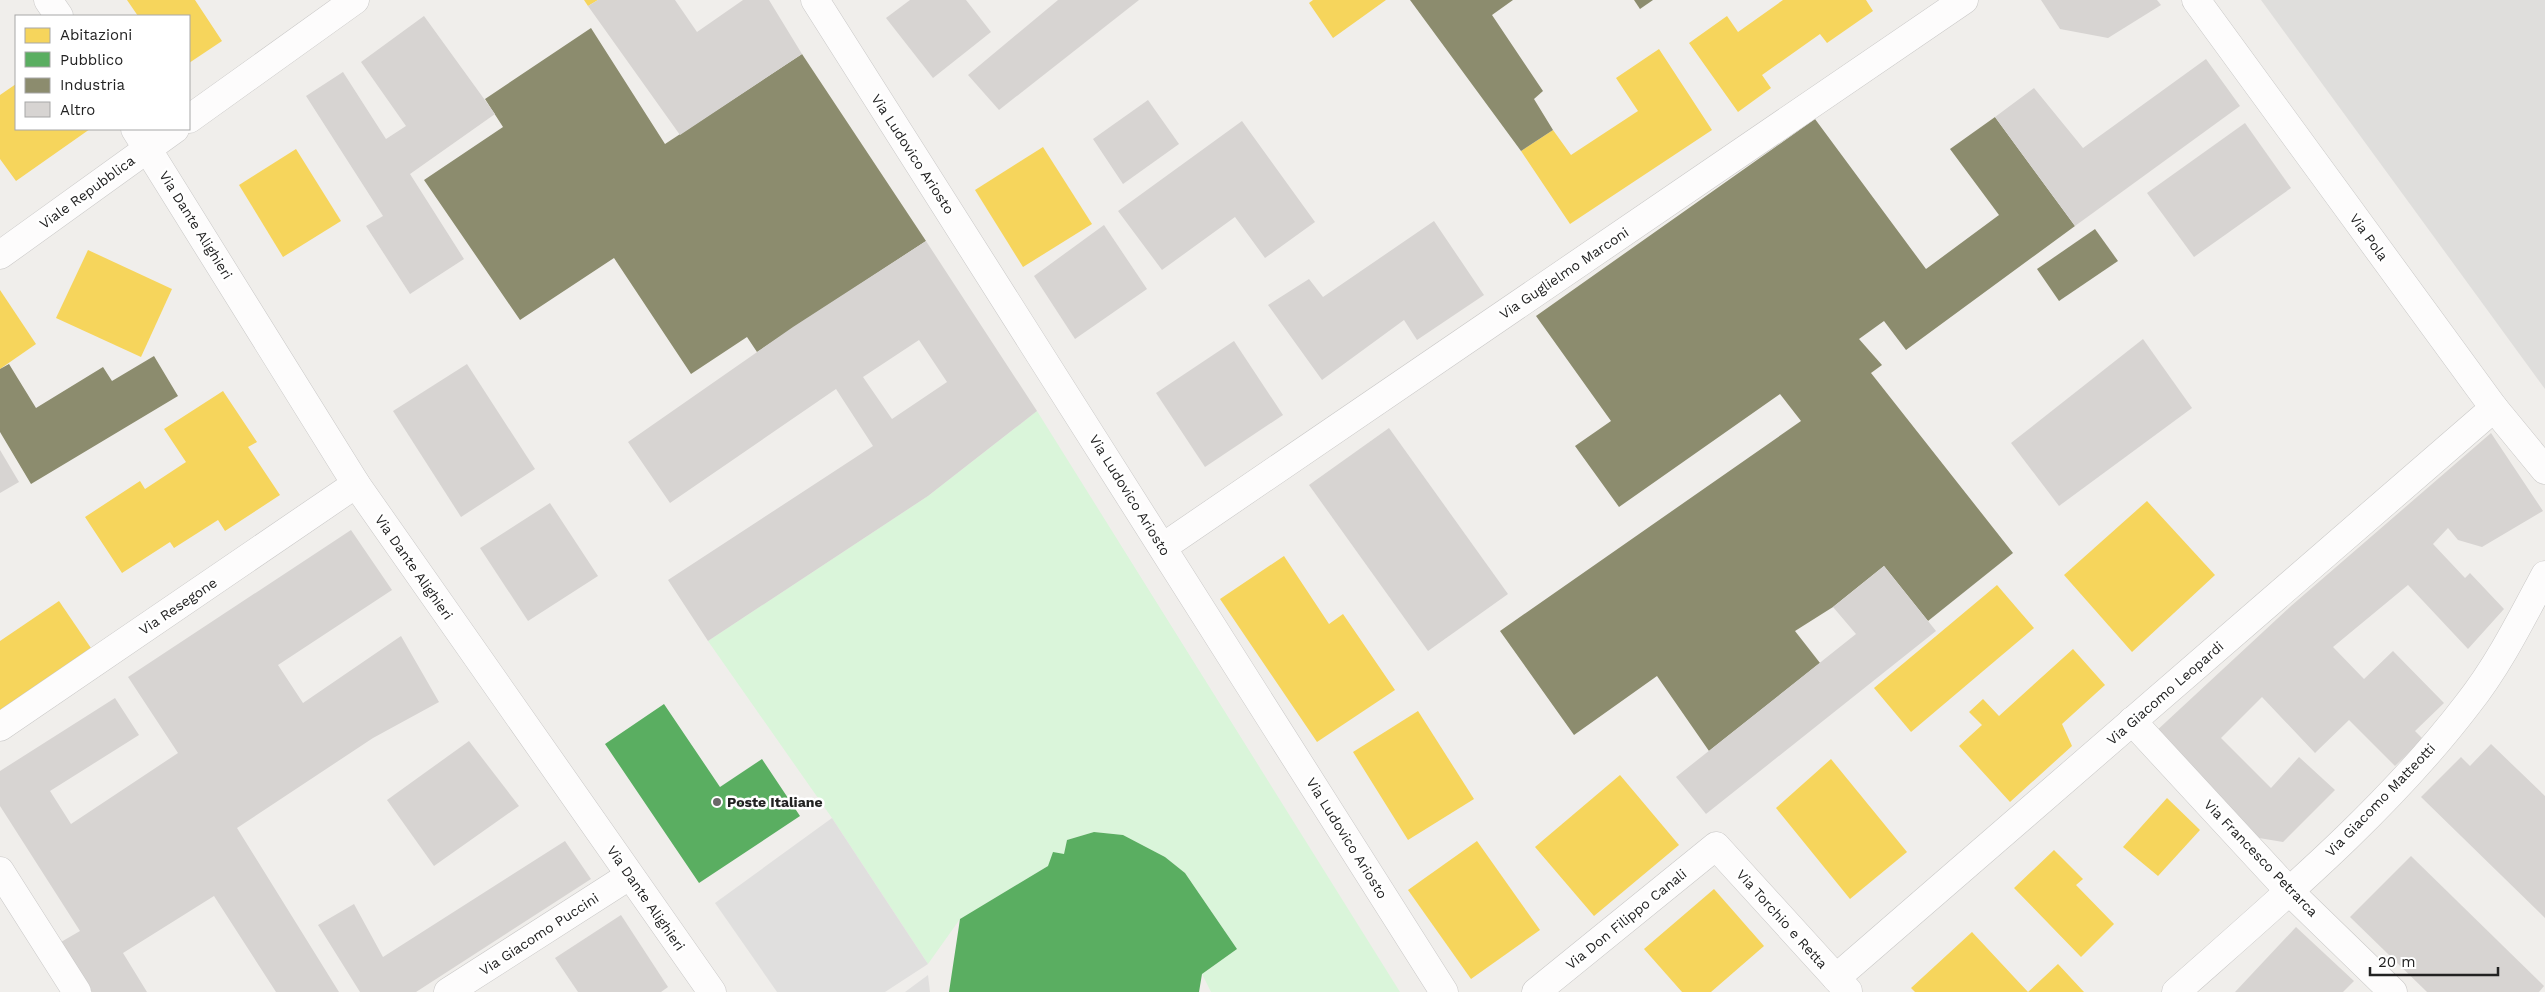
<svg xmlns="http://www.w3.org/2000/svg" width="2545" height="992" font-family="'Work Sans',sans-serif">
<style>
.residential{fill:#dfdedc}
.park{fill:#daf5da}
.parking{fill:#e0dfde}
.homes{fill:#f6d55c}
.public{fill:#5aae61}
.industry{fill:#8c8c6e}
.building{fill:#d7d4d2;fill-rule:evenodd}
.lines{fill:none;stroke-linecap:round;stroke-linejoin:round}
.minor-casing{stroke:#c9c8c7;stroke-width:29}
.tertiary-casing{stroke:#c9c8c7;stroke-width:29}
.minor{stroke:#fdfcfc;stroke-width:28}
.tertiary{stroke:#fdfcfc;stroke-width:28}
.poi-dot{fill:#6a6968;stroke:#fff;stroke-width:2}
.labels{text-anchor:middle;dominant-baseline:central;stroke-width:5;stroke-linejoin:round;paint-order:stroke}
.street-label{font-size:14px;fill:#222;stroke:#fff}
.poi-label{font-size:14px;font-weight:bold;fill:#222;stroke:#fff;text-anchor:start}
</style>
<rect width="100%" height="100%" fill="#f0eeeb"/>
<path class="residential" d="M2261,0h284v389z"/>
<path class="park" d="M1037,411l363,581h-189l-9,-18 35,-25 -52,-76 -20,-16 -42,-22 -29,-3 -27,8 -3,14 -16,12 -88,53 -32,45 -96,-146 -124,-177 220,-145z"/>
<g class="parking">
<path d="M832,818l96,146 -43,28h-108l-62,-89z"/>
<path d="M928,975l2,17h-25z"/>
</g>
<g class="homes">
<path d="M127,0h68l27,41 -33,22v-47h-51z"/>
<path d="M584,0h14l-10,6z"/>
<path d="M1313,0h73l-53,38 -24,-35z"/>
<path d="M1783,0h83l7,11 -46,32 -7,-9 -58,41 9,13 -33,24 -49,-69 38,-27 11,16z"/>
<path d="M1659,49l53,81 -142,94 -49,-73 32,-21 18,25 67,-44 -22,-33z"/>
<path d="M16,84v45h74l-74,52 -16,-22v-64z"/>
<path d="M1043,147l49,77 -69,43 -48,-77z"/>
<path d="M296,149l45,72 -58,36 -44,-72z"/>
<path d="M88,250l84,39 -31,68 -85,-39z"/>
<path d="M0,290l36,54 -36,25z"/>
<path d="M223,391l34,51 -9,5 32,48 -55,36 -7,-11 -44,28 -4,-6 -48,31 -37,-56 55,-36 5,8 41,-27 -22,-33z"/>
<path d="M2147,501l68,74 -83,77 -68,-77z"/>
<path d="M1284,556l45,68 14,-10 52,76 -78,52 -97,-143z"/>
<path d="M1997,585l37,43 -123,104 -37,-44z"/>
<path d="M59,601l34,50 -93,63v-73z"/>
<path d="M2073,649l32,36 -43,39 10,22 -62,56 -51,-56 23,-21 -13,-13 14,-13 16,17z"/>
<path d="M1418,711l56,88 -66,41 -55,-88z"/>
<path d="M1831,759l76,93 -57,47 -74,-91z"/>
<path d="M1620,775l59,70 -85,71 -59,-69z"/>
<path d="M2167,798l33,32 -42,46 -35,-29z"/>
<path d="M1477,841l63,89 -69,49 -63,-89z"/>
<path d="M2054,850l29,29 -7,6 38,39 -33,33 -67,-69z"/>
<path d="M1714,889l50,57 -53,46h-29l-38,-43z"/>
<path d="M1972,932l56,60 30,-28 26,28h-169l-4,-4z"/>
</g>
<g class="public">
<path d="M664,704l56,83 42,-28 38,57 -101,67 -94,-139z"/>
<path d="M1094,832l29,3 42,22 20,16 52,76 -35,25 -3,18h-250l11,-73 88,-53 5,-14 11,2 3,-14z"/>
</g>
<g class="industry">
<path d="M1410,0h103l-21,15 51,76 -9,8 19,31 -32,21z"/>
<path d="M1634,0h19l-13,9z"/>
<path d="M591,28l74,116 137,-90 124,187 -169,111 -10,-15 -56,37 -77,-116 -94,62 -96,-140 79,-53 -18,-28z"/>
<path d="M1995,117l80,109 -169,124 -22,-29 -25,18 23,26 -11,8 142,180 -85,68 -44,-55 -51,41 -38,24 25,32 -111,88 -52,-75 -83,59 -74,-104 301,-210 -21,-27 -161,113 -44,-61 36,-25 -75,-105 279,-197 111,150 73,-54 -49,-66z"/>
<path d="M2095,229l23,32 -59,40 -22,-32z"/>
<path d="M154,356l24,40 -147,88 -31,-52v-63l9,-5 27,44 67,-41 9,14z"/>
</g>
<g class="building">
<path d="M598,0h77l22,32 46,-32h26l33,54 -122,81 -92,-129z"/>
<path d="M910,0h56l25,32 -58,46 -47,-60z"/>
<path d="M1058,0h81l-140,110 -31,-35z"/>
<path d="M2041,0h116l4,5 -53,33 -48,-9z"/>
<path d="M424,16l71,98 -85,60 54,85 -54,35 -44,-68 17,-10 -77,-120 37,-24 43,67 20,-13 -45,-64z"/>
<path d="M2206,59l34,47 -165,120 -80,-109 39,-29 49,60z"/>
<path d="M1148,100l31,44 -56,40 -30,-45z"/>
<path d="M1242,121l73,101 -50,36 -30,-41 -73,53 -44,-59z"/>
<path d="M2245,123l46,65 -97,69 -47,-64z"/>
<path d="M1434,221l50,74 -67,45 -13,-20 -82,60 -54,-75 41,-26 14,18z"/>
<path d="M1104,225l43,64 -72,50 -41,-63z"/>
<path d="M926,241l111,170 -109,85 -220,145 -40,-61 205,-134 -37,-57 -166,114 -42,-61 165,-115zM919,340l28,42 -55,37 -29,-42z"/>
<path d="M2143,339l49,69 -133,98 -48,-63z"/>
<path d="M1234,341l49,74 -78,52 -49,-74z"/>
<path d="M467,364l68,105 -74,48 -68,-106z"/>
<path d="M1389,428l119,166 -80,57 -119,-166z"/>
<path d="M2491,433l52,78 -61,36 -24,-7 -10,-12 -15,16 32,34 5,-5 34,36 -36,40 -60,-64 -75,62 31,32 29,-28 51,52 -29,28 8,8 -28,27 -46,-46 -34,33 -53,-56 -41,41 50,50 28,-31 36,33 -52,52 -24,-4 -106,-104 138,-128z"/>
<path d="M0,450l19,32 -19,11z"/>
<path d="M550,503l48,73 -70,45 -48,-73z"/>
<path d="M351,530l41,60 -114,75 25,38 98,-67 38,66 -66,36 -136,90 102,164h-63l-62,-96 -91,57 24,39h-55l-31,-50 19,-11 -80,-125v-35l115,-73 24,37 -89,56 21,33 107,-71 -50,-76z"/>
<path d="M1884,566l52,65 -230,183 -30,-37 180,-143 -23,-27z"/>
<path d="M469,741l50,65 -85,60 -47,-66z"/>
<path d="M2491,744l54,52v122l-124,-121 40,-40 9,9z"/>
<path d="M565,841l26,38 -175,113h-56l-42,-67 36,-21 29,53z"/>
<path d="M2411,856l133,130 -5,6h-112l-77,-75z"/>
<path d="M621,915l47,72 -7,5h-83l-23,-34z"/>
<path d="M2296,927l58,54 -11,11h-108z"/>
</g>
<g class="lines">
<g class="minor-casing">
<g id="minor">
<path d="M48,0l11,16"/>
<path d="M815,0l629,992"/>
<path d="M2196,0l298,408 51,62"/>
<path d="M135,129l221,355 356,508"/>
<path d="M1163,547l801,-547"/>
<path d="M2132,721l157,170 104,101"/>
<path d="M0,727l356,-243"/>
<path d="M0,871l77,121"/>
<path d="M1836,978l658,-570"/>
<path d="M448,992l181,-116"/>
<path d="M1536,992l180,-146 132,145"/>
<path d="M2176,992c99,-88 210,-181 291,-287 31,-39 54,-85 78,-130"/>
</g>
</g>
<g class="tertiary-casing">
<g id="tertiary">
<path d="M189,119l166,-119"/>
<path d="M0,255l175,-126"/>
</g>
</g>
<use href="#minor" class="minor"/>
<use href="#tertiary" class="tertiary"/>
</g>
<circle class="poi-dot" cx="717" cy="802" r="5"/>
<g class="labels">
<g class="street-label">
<text transform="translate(913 154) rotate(57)">Via Ludovico Ariosto</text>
<text transform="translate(87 192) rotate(-36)">Viale Repubblica</text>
<text transform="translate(196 225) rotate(58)">Via Dante Alighieri</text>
<text transform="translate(2369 237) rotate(54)">Via Pola</text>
<text transform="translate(1564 273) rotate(-34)">Via Guglielmo Marconi</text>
<text transform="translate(1130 495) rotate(58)">Via Ludovico Ariosto</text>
<text transform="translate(414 567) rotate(55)">Via Dante Alighieri</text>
<text transform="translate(178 606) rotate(-34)">Via Resegone</text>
<text transform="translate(2165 693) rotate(-41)">Via Giacomo Leopardi</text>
<text transform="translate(2380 800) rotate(-46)">Via Giacomo Matteotti</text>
<text transform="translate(1347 838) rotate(58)">Via Ludovico Ariosto</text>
<text transform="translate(2261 858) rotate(46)">Via Francesco Petrarca</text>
<text transform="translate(646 898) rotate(55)">Via Dante Alighieri</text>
<text transform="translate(1626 919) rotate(-39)">Via Don Filippo Canali</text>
<text transform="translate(1782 919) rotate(48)">Via Torchio e Retta</text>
<text transform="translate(539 934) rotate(-33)">Via Giacomo Puccini</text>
</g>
<g class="poi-label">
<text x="727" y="802">Poste Italiane</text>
</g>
</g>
<rect x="15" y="15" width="175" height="115" fill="#ffffff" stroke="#a7a7a7"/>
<rect x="25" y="28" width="25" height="15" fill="#f6d55c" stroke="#a7a7a7"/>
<text x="60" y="40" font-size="15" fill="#222222">Abitazioni</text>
<rect x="25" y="52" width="25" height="15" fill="#5aae61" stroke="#a7a7a7"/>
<text x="60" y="65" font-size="15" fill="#222222">Pubblico</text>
<rect x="25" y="78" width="25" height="15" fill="#8c8c6e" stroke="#a7a7a7"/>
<text x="60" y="90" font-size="15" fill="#222222">Industria</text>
<rect x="25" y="102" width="25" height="15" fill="#d7d4d2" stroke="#a7a7a7"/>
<text x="60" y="115" font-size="15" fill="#222222">Altro</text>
<path d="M2370 967v8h128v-8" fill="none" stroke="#222222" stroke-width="2.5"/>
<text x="2378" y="967" font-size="15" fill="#222222" stroke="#ffffff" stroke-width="4" paint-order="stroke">20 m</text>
</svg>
